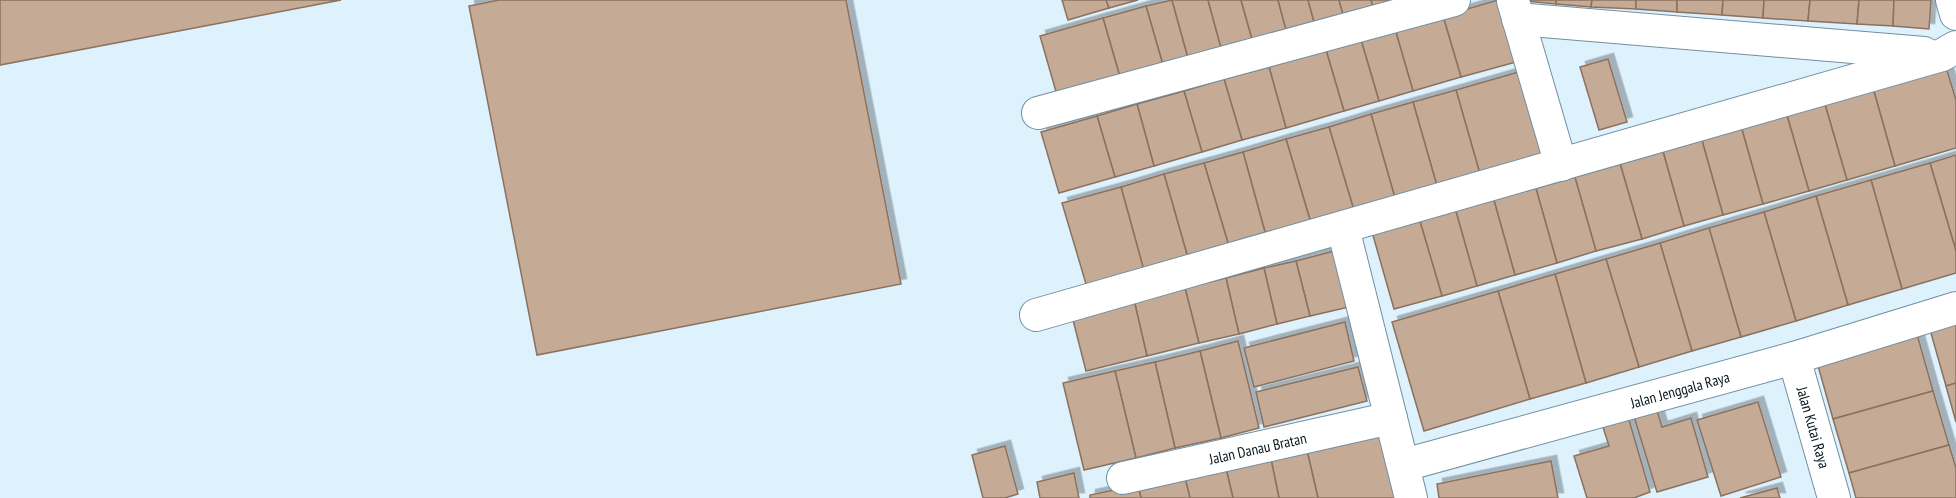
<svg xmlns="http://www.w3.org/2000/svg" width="1956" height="498" font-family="'PT Sans Narrow',sans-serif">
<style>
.building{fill:#c5aa95;stroke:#8b725f;stroke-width:1.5;filter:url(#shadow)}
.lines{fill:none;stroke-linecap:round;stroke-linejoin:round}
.minor-casing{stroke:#718fa0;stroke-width:34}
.minor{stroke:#fff;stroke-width:32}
.labels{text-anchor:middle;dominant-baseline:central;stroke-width:4.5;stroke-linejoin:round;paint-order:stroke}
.street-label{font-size:15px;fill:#09151b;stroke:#fff}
</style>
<defs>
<filter id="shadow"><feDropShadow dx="5.5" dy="-5.5" stdDeviation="0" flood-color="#0004"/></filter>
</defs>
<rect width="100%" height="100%" fill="#def2fd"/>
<g class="building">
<path d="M0,0h341l-341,65z"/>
<path d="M499,0h347l55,284 -364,71 -68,-349z"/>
<path d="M1062,0h44l3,8 -41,12z"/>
<path d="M1106,0h32l-29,8z"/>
<path d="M1172,0l18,65 -25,7 -19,-66z"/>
<path d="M1172,0h36l15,55 -33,10z"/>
<path d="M1208,0h33l13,46 -31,9z"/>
<path d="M1241,0h37l10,37 -34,9z"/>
<path d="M1278,0h30l8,29 -28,8z"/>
<path d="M1308,0h31l6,21 -29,8z"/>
<path d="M1339,0h32l4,12 -30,9z"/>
<path d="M1371,0h42l-38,12z"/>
<path d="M1498,0l18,62 -55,15 -18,-61z"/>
<path d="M1515,0h41v4z"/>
<path d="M1556,0h36l-1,7 -35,-3z"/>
<path d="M1592,0h44v9l-45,-2z"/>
<path d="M1636,0h41v12l-41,-3z"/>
<path d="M1677,0h46l-1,15 -45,-3z"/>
<path d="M1723,0h41l-1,18 -41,-3z"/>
<path d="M1764,0h46l-2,21 -45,-3z"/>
<path d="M1810,0h49l-2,24 -49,-3z"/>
<path d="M1859,0h35l-1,26 -36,-2z"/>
<path d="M1894,0h37l-2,29 -36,-3z"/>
<path d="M1146,6l19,66 -43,12 -19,-66z"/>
<path d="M1443,16l18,61 -48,14 -18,-62z"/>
<path d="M1103,18l19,66 -63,18 -19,-66z"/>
<path d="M1395,29l18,62 -34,10 -18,-61z"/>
<path d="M1361,40l18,61 -35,10 -18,-61z"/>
<path d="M1326,50l18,61 -58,17 -17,-61z"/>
<path d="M1608,59l19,63 -28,8 -19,-63z"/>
<path d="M1269,67l17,61 -44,12 -18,-61z"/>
<path d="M1946,67l10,33v48l-61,18 -22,-78z"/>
<path d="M1522,71l26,91 -66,19 -26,-91z"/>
<path d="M1224,79l18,61 -40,12 -18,-61z"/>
<path d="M1873,88l22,78 -48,14 -23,-79z"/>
<path d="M1456,90l26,91 -43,12 -26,-91z"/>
<path d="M1184,91l18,61 -48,14 -17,-62z"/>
<path d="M1824,101l23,79 -38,11 -23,-79z"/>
<path d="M1413,102l26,91 -42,12 -26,-91z"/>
<path d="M1137,104l17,62 -39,11 -18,-61z"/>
<path d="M1786,112l23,79 -46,13 -22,-78z"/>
<path d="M1371,114l26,91 -41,12 -27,-90z"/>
<path d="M1097,116l18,61 -56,16 -18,-61z"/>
<path d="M1741,126l22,78 -40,11 -22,-78z"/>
<path d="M1329,127l27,90 -43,13 -27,-91z"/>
<path d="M1701,137l22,78 -39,11 -22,-78z"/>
<path d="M1286,139l27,91 -45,13 -25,-91z"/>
<path d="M1662,148l22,78 -42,13 -23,-79z"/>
<path d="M1243,152l25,91 -37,10 -27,-90z"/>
<path d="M1956,155v96l-26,-88z"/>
<path d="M1619,160l23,79 -46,12 -22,-77z"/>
<path d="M1204,163l27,90 -41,12 -26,-91z"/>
<path d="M1930,163l26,88v22l-54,16 -31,-109z"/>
<path d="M1164,174l26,91 -44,13 -25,-91z"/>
<path d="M1574,174l22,77 -39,12 -22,-78z"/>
<path d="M1871,180l31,109 -54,16 -32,-109z"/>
<path d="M1535,185l22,78 -42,12 -22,-78z"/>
<path d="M1121,187l25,91 -57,16 -27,-91z"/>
<path d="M1816,196l32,109 -52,16 -32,-109z"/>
<path d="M1493,197l22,78 -38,11 -22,-78z"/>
<path d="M1455,208l22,78 -35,10 -23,-78z"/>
<path d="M1764,212l32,109 -55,16 -32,-109z"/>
<path d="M1419,218l23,78 -48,13 -22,-77z"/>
<path d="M1709,228l32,109 -49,14 -32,-108z"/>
<path d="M1660,243l32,108 -53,16 -33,-108z"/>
<path d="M1334,251l15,56 -39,9 -14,-55z"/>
<path d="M1606,259l33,108 -53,16 -31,-109z"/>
<path d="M1296,261l14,55 -33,8 -13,-56z"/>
<path d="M1264,268l13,56 -38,10 -13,-56z"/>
<path d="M1555,274l31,109 -56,16 -32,-108z"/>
<path d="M1226,278l13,56 -40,9 -14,-55z"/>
<path d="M1185,288l14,55 -52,13 -13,-56z"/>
<path d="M1498,291l32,108 -106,32 -32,-109z"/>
<path d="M1134,300l13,56 -61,15 -14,-55z"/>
<path d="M1956,318v65l-10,3 -17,-60z"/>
<path d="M1345,322l9,39 -100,26 -10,-39z"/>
<path d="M1915,327l18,64 -100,28 -18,-64z"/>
<path d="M1238,341l21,87 -38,10 -21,-87z"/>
<path d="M1200,351l21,87 -46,10 -20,-86z"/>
<path d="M1155,362l20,86 -39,10 -21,-87z"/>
<path d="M1358,367l9,34 -103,26 -8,-35z"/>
<path d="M1115,371l21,87 -52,12 -21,-87z"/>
<path d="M1956,383v39l-10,-36z"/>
<path d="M1933,391l16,54 -100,28 -16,-54z"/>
<path d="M1758,402l23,75 -60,19 -24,-76z"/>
<path d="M1655,404l7,23 29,-9 17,59 -51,15 -25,-82z"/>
<path d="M1627,413l23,79 -16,6h-47l-13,-42 35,-10 -8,-25z"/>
<path d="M1380,429l15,69h-77l-12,-52z"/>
<path d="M1949,445l7,23v30h-100l-7,-25z"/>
<path d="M1005,446l13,48 -13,4h-22l-11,-43z"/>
<path d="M1306,446l12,52h-39l-9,-44z"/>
<path d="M1270,454l9,44h-46l-8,-34z"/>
<path d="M1551,461l7,37h-119l-2,-14z"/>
<path d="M1225,464l8,34h-43l-6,-24z"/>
<path d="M1074,473l5,25h-39l-3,-16z"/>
<path d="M1184,474l6,24h-49l-3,-13z"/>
<path d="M1138,485l3,13h-51v-3z"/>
<path d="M1777,488l3,10h-40z"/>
</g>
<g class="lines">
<g class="minor-casing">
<g id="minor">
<path d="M1952,0l4,14"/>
<path d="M1513,1l48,164"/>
<path d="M1518,19l406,34"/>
<path d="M1038,113l416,-113"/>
<path d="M1343,228l68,270"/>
<path d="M1036,315l906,-260 14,-8"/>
<path id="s1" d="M1794,358l40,140"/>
<path id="s2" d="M1404,465l390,-107 162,-50"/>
<path id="s3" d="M1123,478l268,-60"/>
</g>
</g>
<use href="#minor" class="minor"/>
</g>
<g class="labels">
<g class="street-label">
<text stroke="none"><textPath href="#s2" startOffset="286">Jalan Jenggala Raya</textPath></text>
<text stroke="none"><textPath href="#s1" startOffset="72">Jalan Kutai Raya</textPath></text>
<text stroke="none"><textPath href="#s3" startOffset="138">Jalan Danau Bratan</textPath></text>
</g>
</g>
</svg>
